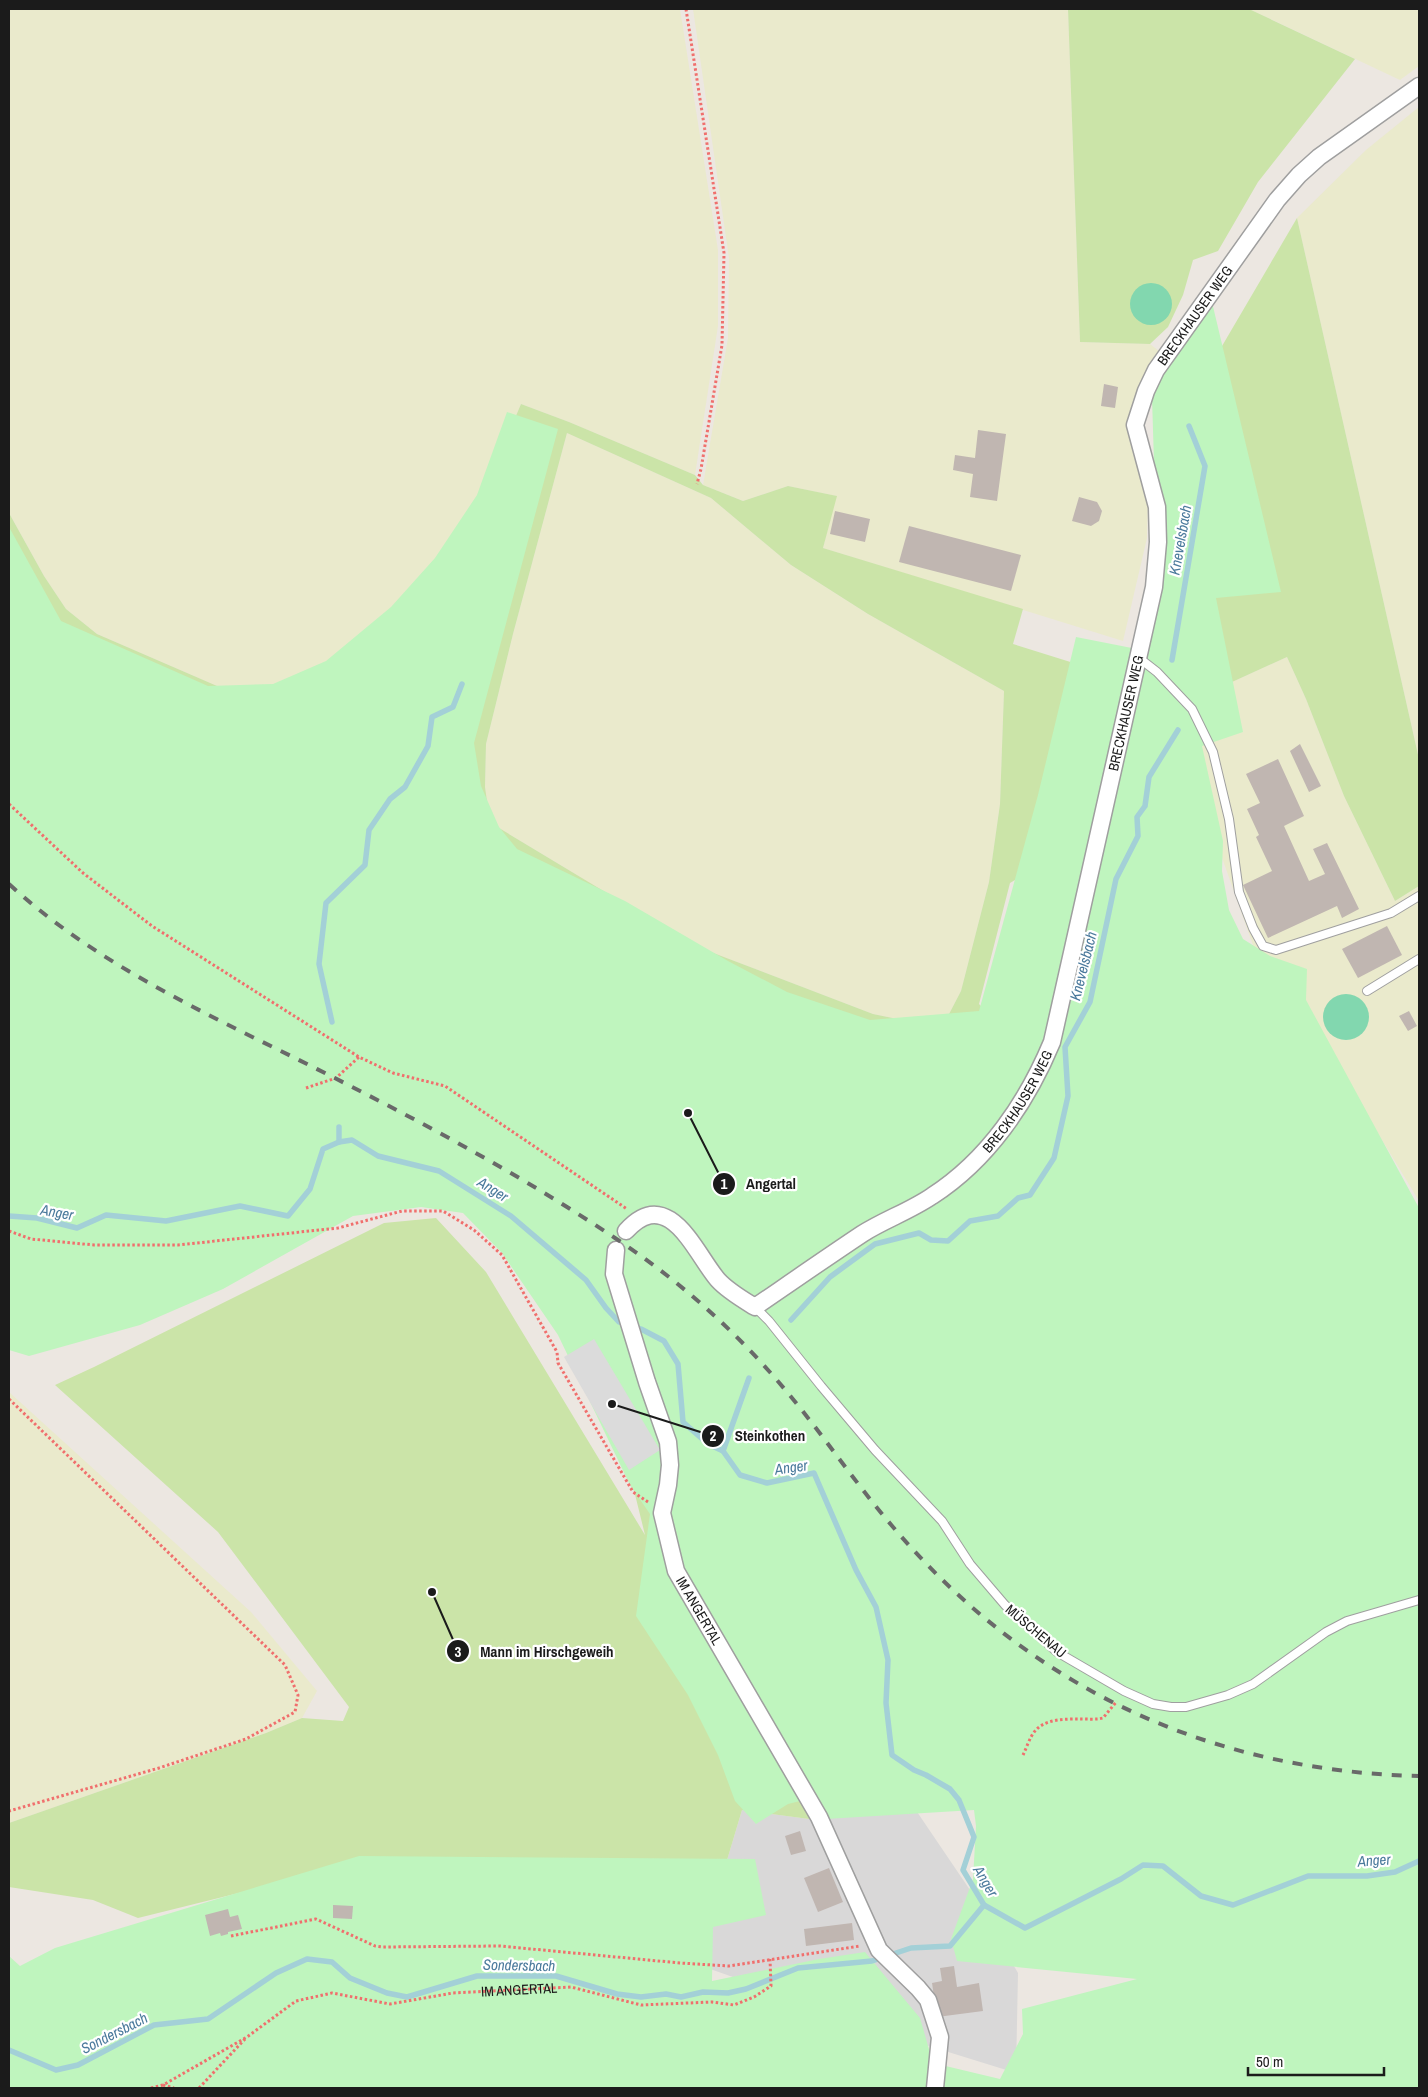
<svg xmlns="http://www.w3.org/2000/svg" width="1428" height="2097" font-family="'Archivo Narrow',sans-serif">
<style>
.residential{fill:#d9d8d8}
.farmland{fill:#eaeacc}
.grass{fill:#cbe4a8;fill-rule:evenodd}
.park{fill:#bff5be}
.pitch{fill:#82d7af}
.parking{fill:#dbdbdb}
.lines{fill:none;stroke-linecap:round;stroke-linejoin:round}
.stream{stroke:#a3d0d7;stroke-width:5.5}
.building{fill:#c0b6b1}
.service-casing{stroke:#9f9f9f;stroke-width:10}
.minor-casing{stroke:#9f9f9f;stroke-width:19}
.path{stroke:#f06f6d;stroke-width:3;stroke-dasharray:2.5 2.5;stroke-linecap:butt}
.service{stroke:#fff;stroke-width:8}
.minor{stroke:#fff;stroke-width:16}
.rail{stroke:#696969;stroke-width:4;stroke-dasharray:10 10;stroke-linecap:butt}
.labels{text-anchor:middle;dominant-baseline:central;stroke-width:4.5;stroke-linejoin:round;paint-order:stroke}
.street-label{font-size:14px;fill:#1b1b1b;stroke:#fff}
.water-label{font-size:15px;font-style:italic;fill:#4b7a9c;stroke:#fff}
.leader{fill:none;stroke:#1b1b1b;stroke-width:2}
.callout-dot{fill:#1b1b1b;stroke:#fff;stroke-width:2}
.mark-label{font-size:15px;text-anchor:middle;font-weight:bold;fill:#fff}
.callout-label{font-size:15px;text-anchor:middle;font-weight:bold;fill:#1b1b1b;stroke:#fff;stroke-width:4.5;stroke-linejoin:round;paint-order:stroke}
</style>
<rect width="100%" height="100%" fill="#ece7e1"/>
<path class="residential" d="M890,1772l80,118 48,83 -2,100 -100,-31 -220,-78 46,-154 67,9z"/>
<g class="farmland">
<path d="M9,9h671l38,241v76l-23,149 -126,-53 -48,-18 -50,117 -80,96 -70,57 -45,16 -45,2 -134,-58 -31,-25 -22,-33 -35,-63z"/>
<path d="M693,9h375l12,333 70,2 9,7 -12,20 -19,48 20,81 -1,38 -24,103 -300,-93 13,-52 -48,-10 -45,15 -40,-16 25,-147 1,-80z"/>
<path d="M1249,9h170v57l-19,14z"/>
<path d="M1419,107v652l-122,-541 69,-68z"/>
<path d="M567,433l144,65 80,67 77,49 136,77 -4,113 -11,78 -28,109 -13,25 -36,6 -39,-8 -178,-68 -196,-118 -11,-20 -3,-21 1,-43 27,-110z"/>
<path d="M1287,657l19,42 38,97 51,105 24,-15v315l-147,-243 -13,4 -66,-186 15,-83z"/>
<path d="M9,1392l242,220 66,79 -15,27 -36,15 -257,90z"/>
</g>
<g class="grass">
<path d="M1068,9h181l106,50 -97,123 -40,69 -25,9 -10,35 -15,32 -18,17 -70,-2z"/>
<path d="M1297,218l122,541v127l-24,15 -51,-105 -38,-97 -19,-42 -79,36 7,-335z"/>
<path d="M521,404l48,18 126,53 8,10 40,16 45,-15 49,10 -14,52 200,61 -10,35 67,21 -24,191 -46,27 -31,121 37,38 -85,112 -599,-418 -292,-106 -31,-46v-71l35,63 22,33 31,25 134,58 45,-2 45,-16 70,-57 80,-96zM567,433l144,65 80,67 77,49 136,77 -4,113 -11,78 -28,109 -13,25 -36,6 -39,-8 -178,-68 -196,-118 -11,-20 -3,-21 1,-43 27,-110z"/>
<path d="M436,1218l50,54 159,263 -16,-65 261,302 -81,47 -67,-9 -46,154 -360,-95 -198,49 -45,-18 -84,-13v-64l257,-90 36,-15 41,3 6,-14 -131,-175 -163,-147 39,-18 290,-144z"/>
</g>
<path class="park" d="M1211,298l70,294 -65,6 27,134 -41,14 21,95 -1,30 7,39 14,29 27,17 37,13 -1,31 113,208v880h-1410v-132l11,10 35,-18 304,-92 396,3 11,56 -53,12 -1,54 107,-22 46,-7 55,66 13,45 67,16 23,-45 -1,-25 115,-30 -180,-18 -6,-22 22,-60 3,-53 -2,-16 -148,9 -18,-20 -20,5 -32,20 -21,-23 -17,-46 -30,-60 -52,-79 14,-102 -20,-29 -72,-150 -56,-82 -39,-40 -42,-6 -68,9 -130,73 -83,36 -111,31 -20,-6v-823l52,94 147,65 65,-2 53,-23 65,-54 44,-49 42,-63 30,-83 51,17 -84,314 7,43 18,41 18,22 108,52 103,60 59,31 83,28 109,-9 59,-216 38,-158 66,13 19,-136 -7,-52 -2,-64 23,-51z"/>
<g class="pitch">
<circle cx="1151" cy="304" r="21"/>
<circle cx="1346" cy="1017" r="23"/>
</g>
<path class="parking" d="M594,1339l66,111 -31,20 -65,-113z"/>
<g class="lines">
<g class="stream">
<path d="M1172,660l33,-194 -16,-40"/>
<path d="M332,1022l-13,-58 7,-61 39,-38 4,-35 21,-31 15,-12 23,-41 4,-29 21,-10 9,-23"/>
<path d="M339,1142v-15"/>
<path d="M9,1216l28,2 40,10 29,-13 60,6 74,-15 48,10 22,-27 13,-40 16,-7 13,-2 26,16 61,15 72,45 75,64 20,28 13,14 22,7 23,12 14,23 5,58 25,22 15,7 17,24 27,8 47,-10 42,97 20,37 12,53 -2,43 6,52 22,15 12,5 24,14 9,11 15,37 -11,33 21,35 41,23 96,-49 22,-14 20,1 38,30 32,9 75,-29h59l28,-4 24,-11"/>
<path d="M791,1320l39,-43 45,-33 44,-11 12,7 17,1 22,-20 28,-5 20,-18 12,-3 24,-37 14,-62 -3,-49 25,-45 26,-123 22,-43 -1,-19 8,-11 4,-29 29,-47"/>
<path d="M723,1451l26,-73"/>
<path d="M9,2050l47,20 22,-5 76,-40 54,-6 68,-46 31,-14 25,3 18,16 37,15 20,4 70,-21h79l61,18 24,3 25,-3 15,3 22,-5 25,1 18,-4 52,-21 74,-7 39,-13 39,-2 34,-41"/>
</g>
</g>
<g class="building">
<path d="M1104,384l14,3 -3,21 -14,-2z"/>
<path d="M978,430l28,4 -9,67 -27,-4 3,-23 -20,-4 2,-15 20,3z"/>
<path d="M1079,497l18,5 5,9 -3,10 -8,5 -19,-5z"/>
<path d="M835,511l35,8 -5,23 -35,-8z"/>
<path d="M909,526l112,29 -10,36 -112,-29z"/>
<path d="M1300,744l21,42 -12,6 -19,-41z"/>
<path d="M1278,759l26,57 -20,10 25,55 16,-7 -12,-25 14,-6 32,66 -17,9 -5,-12 -69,32 -25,-53 29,-14 -16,-34 3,-2 -12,-26 13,-6 -14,-29z"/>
<path d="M1387,926l15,29 -44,23 -16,-29z"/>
<path d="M1409,1011l8,15 -9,5 -9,-15z"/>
<path d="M800,1831l6,20 -15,4 -6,-19z"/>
<path d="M829,1868l14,34 -25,10 -14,-34z"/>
<path d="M333,1905l20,1 -1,13 -19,-1z"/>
<path d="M228,1909l2,8 8,-2 4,14 -14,3v2l-7,2 -1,-3 -10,3 -5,-21z"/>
<path d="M852,1923l2,17 -48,6 -2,-17z"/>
<path d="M954,1966l3,21 22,-4 4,28 -46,6 -5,-34 10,-2 -2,-13z"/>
</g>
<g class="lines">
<g class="service-casing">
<g id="service">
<path d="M1139,658l18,14 35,37 21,43 16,67 10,73 14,36 10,18 13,4 115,-37 28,-17"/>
<path d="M1367,991l52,-32"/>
<path d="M755,1307l14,14 52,65 54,64 67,71 28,43 35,41 52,47 67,39 29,13 18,3h15l42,-12 25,-11 73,-52 21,-11 72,-21"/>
</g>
</g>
<g class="minor-casing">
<g id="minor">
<path id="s2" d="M626,1231c43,-48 70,24 92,49 10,11 24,19 37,27 35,-24 71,-49 107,-73 22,-14 48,-23 70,-38 56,-36 95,-94 120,-154l102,-455 4,-45 -1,-35 -22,-82 11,-34 10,-21 121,-170 22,-25 20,-18 100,-71"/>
<path id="s3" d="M616,1250l-2,24 33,108 21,60 2,23 -2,20 -6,28 14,58 143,246 60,133 39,38 10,12 12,37 -5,51"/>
</g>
</g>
<g class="path">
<path d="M686,9l38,244 -2,92 -21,124 -4,15"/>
<path d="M9,804l74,69 69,53 207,131 34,16 52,13 182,123"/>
<path d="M306,1088l30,-10 23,-21"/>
<path d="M9,1231l22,8 63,6h84l160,-17 64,-17h41l31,19 28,25 55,97 1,11 75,129 15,10"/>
<path d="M9,1399l276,266 13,30 -3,17 -49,27 -87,29 -150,43"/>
<path d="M1023,1755c4,-8 7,-19 13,-25 13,-15 45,-10 62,-11l5,-1 14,-17"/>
<path d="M231,1936l85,-17 59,27 7,1 118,-1 180,17 49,3 131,-20"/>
<path d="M163,2085l11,3"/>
<path id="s1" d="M151,2088l12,-3 84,-48 49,-36 36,-8 58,11 63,-11 118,-6 70,18 71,-3 22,3 20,-8 17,-11 -1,-27"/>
<path d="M199,2088l46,-49"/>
</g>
<use href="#service" class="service"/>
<use href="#minor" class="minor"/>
<path class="rail" d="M9,884c87,80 196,129 300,181 105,53 209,108 306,173 65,43 123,95 172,154 37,44 69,92 106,135 137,161 316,244 526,249"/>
</g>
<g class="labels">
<g class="street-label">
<text stroke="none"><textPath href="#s2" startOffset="1338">BRECKHAUSER WEG</textPath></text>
<text stroke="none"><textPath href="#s2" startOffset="918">BRECKHAUSER WEG</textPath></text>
<text stroke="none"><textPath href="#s2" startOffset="512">BRECKHAUSER WEG</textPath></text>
<text stroke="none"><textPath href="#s3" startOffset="378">IM ANGERTAL</textPath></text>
<text transform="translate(1036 1631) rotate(40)">MÜSCHENAU</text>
<text stroke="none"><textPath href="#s1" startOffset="396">IM ANGERTAL</textPath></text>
</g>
<g class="water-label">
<text transform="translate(1180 540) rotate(-80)">Knevelsbach</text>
<text transform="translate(1083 966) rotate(-76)">Knevelsbach</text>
<text transform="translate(493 1189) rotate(32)">Anger</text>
<text transform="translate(57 1212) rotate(10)">Anger</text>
<text transform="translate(791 1467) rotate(-8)">Anger</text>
<text transform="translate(1374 1860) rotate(-4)">Anger</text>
<text transform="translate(986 1881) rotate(59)">Anger</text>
<text transform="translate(519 1965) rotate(1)">Sondersbach</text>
<text transform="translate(114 2033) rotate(-27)">Sondersbach</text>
</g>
</g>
<path class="leader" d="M688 1113L724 1184M612 1404L713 1436M432 1592L458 1651"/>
<g class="callout-dot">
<circle cx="688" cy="1113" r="5"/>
<circle cx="612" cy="1404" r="5"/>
<circle cx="432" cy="1592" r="5"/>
<circle cx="724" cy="1184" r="12"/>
<circle cx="713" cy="1436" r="12"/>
<circle cx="458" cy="1651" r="12"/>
</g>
<g class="mark-label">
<text x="724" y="1189">1</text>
<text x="713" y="1441">2</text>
<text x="458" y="1657">3</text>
</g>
<g class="callout-label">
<text x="771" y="1189">Angertal</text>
<text x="770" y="1441">Steinkothen</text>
<text x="547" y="1657">Mann im Hirschgeweih</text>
</g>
<rect width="1428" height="2097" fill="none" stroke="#1b1b1b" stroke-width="20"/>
<path d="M1248 2067v8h136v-8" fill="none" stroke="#1b1b1b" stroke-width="2.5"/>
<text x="1256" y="2067" font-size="15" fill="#1b1b1b" stroke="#ffffff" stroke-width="4" paint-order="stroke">50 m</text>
</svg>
